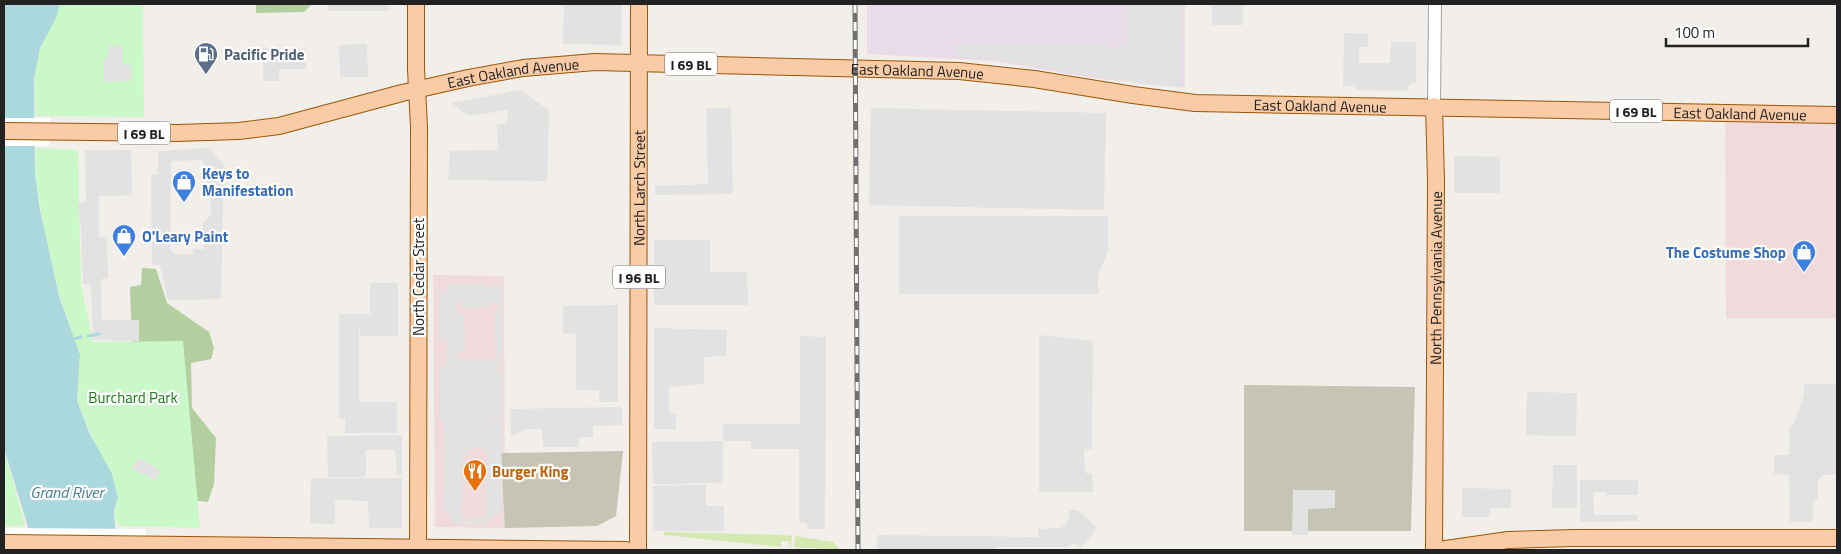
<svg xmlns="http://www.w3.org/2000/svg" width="1841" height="554" font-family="'Titillium Web',sans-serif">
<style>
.commercial{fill:#f1dadc}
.industrial{fill:#eadbe9}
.construction{fill:#c6c4b4}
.grass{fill:#d4e9b2}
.forest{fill:#b3cf9f}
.park{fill:#cbf8c9}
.parking{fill:#e2e2e2;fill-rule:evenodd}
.water{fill:#abd8dd}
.pier{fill:#fff}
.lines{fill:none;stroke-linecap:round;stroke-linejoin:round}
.stream{stroke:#abd8dd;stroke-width:3}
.minor-casing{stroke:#a3a3a3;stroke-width:14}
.major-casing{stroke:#9b5605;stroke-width:18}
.minor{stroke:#fff;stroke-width:12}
.major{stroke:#f9cba6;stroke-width:16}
.rail-casing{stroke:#707070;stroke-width:5}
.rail{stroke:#fff;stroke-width:3;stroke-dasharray:9;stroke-linecap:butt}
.labels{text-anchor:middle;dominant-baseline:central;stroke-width:4.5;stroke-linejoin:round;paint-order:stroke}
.shield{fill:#fff;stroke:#646464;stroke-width:1}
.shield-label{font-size:14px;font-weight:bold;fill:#222}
.service-label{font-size:15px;font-weight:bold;fill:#4e5e75;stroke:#fff;text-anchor:start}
.street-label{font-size:15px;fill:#222;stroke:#fff}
.shop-label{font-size:15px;font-weight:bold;fill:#366cbe;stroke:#fff;text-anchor:start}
.park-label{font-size:15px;fill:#148010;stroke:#fff}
.food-label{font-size:15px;font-weight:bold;fill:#c56008;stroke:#fff;text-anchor:start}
.water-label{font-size:16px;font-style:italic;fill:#477a98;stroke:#fff}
</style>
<rect width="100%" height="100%" fill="#f2eee9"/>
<g class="commercial">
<path d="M1725,120l112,3v195h-111z"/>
<path d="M433,275l71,1 1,252 -70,-1z"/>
</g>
<path class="industrial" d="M867,4h318v84l-92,-10 -99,-17 -127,-7z"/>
<g class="construction">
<path d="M1244,385l171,2 -4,144h-167z"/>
<path d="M623,451l-7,65 -19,10 -92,2 -4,-75z"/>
</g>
<g class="grass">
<path d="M664,532l120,3 8,1 -1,11h-1l-1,-6h-8v6l-117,-12z"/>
<path d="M795,536l38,6 7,8 -46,-3z"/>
</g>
<g class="forest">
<path d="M256,4h56l-8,8 -48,1z"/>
<path d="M142,268l14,1 11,34 42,29 5,16 -3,11 -20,4 1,45 24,30 -2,46 -6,18 -18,-2 -58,-156 -2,-57 11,-2z"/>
</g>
<g class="park">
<path d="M60,4h83l1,113 -108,-1c-1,-23 -4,-48 5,-69 6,-15 14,-28 19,-43z"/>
<path d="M36,148l42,2 3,135 12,57 90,-1 17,187 -83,-2 -3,-16 4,-12 -41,-97 3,-46 -21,-61 -14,-60 -10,-60z"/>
<path d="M4,449l21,77h-21z"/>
</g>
<g class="parking">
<rect x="328" y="4" width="61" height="7"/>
<path d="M564,4h58l-1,41 -58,-1z"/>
<path d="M1127,4h55l-1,82 -32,-1 -151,-25 -42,-3v-13l152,-1v5h6l13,-6z"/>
<rect x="1212" y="4" width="31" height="21"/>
<path d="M1344,33l24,1v13h-9v16h31l1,-21h25v40l-6,2 -3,7 -52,-1 -1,-4h-11z"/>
<path d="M367,44l1,33h-28l-1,-32z"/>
<path d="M109,46h13v17l3,2h6v16l-27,1v-21l4,-5z"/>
<path d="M263,48l43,1v20h-27v12h-16z"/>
<path d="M520,90l29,20 -2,71 -99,-1 2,-29 48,-1 -1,-25 10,-2 1,-13 -39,6 -18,-13z"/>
<path d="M706,108h25l2,86 -78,1v-9l53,-2z"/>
<path d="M871,108l235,5 -2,97 -235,-5z"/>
<path d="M209,148l15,16 -3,135 -53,1 -8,-35h-8l-1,-90 7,-1v-23zM203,160l1,26 6,9 1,19 -8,9 1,26h-10l-1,5h-19l-4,-5 1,-88z"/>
<path d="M85,150h46l1,45 -33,1v41h8l1,42h-7l1,41h37v21l-46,-1 -2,-55 -8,-1 -2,-57 -4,-24 9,-1z"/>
<path d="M1454,156l46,1v36h-46z"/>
<path d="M899,216h209v35l-10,24v19h-199z"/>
<path d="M654,240h56v32h37l1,33h-94z"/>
<path d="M370,283h28v53h-38v-8h-1v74h38v31h-52v-14h-6v-105h31z"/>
<path d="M447,284h39v6l2,1 2,-1v-5h11l1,71 -5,14 5,2 1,45 -24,2h22l1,92 -18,14 -32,-1 -4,-14 -5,3 1,-93h-4v-51l4,-4 2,-5 1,-20h-8v-47l8,-1zM457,301h3l2,9 5,-2 23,-1 1,-5 6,2 2,4 -1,3 -3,2v35h2l1,4 -4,8 -19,1 -18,-4 1,-5h7l-1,-38h-6l-2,-12zM479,448h4l4,8 -1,59 -3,3 -19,2 -3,-4 1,-52 4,-13z"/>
<path d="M618,305v97h-19v-12h-23v-56l-13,-1v-27z"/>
<path d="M654,328l73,2 -1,26 -22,1v27l-35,3v26h7v16h-22z"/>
<path d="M1039,335l54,6 -1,108h-8l1,24h7l1,19h-54z"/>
<path d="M800,336l26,1 -1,192h-17l-1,-6 -8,-1v-73h-48v-8h-28v42l-70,1 -1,-42 71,-1v-17h77z"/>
<path d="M1804,384h33v91h-14l-5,6v19l-5,1v21h-23l-1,-47 -15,-1v-19h15l1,-28 4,-3 10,-29z"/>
<path d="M1527,392l50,1 -1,43 -50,-1z"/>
<path d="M622,407v18l-29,1v11h-14v10h-36l-1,-18h-15l-16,7 -1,-27z"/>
<path d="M402,435v41l-5,-2 -2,-24h-29v27h-38l-1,-41z"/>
<path d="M139,458l22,12 -6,11 -23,-13z"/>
<path d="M1553,465h24v43h-25z"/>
<path d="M311,478h91v50h-33l-1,-27 -33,-1v24l-25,-1z"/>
<path d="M1580,480h58v15h-32v-3h-13l1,23h44v6l-58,1z"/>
<path d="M706,485v21h18v25h-71v-45z"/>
<path d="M1462,488l49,1v19h-21l-1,9h-27z"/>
<path d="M1293,490h42v18l-27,1v26h-16z"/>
<path d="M1070,510h7l13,10 -1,2 7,4 -3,8 -13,14 -6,-5 -6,4h-70l-7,3h-114v-15l161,2v-8l23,-1 6,-5z"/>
</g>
<path class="water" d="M4,4h56l-4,14 -16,30 -6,31 1,95 5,36 19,86 21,59 -3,46 13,33 22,40 6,24 -4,12 2,28 -81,12 -31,-102z"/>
<g class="pier">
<path d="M4,118h46l-1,28h-45z"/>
<path d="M4,528l141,1 4,21 -145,-15z"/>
</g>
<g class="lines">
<g class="stream">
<path d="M88,336l11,-2"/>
<path d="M74,339l7,-2"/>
</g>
<g class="minor-casing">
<path id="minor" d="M1434,106l1,-102"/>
</g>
<g class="major-casing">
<g id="major">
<path d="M416,4v65l3,58 -1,423"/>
<path id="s1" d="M4,131l173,2 62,-2 40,-5 123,-33 66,-15 55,-10 72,-6 364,9 75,8 99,16 62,8 642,12"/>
<path d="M4,543l622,7"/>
<path id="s2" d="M638,550l1,-546"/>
<path id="s3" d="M1434,550l2,-369 -2,-75"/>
<path d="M1439,550l69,-10 65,-2h264"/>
</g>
</g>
<use href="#minor" class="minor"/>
<use href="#major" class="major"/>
<g class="rail-casing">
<path id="rail" d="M855,4l3,546"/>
</g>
<use href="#rail" class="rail"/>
</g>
<defs>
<g id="fuel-pin" transform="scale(1.25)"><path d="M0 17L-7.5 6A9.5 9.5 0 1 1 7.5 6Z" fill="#5c6f8a" stroke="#fff"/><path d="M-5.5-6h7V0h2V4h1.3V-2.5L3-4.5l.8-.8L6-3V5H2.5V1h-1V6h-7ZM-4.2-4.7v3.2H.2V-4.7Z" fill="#fff"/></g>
<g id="shop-pin" transform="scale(1.25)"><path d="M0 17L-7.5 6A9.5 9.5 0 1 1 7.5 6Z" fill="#3f7fe0" stroke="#fff"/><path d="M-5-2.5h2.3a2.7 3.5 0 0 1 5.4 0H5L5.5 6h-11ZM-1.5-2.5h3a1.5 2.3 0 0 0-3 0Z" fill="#fff"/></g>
<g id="restaurant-pin" transform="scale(1.25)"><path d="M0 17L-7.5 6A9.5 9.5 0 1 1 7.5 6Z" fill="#e8710a" stroke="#fff"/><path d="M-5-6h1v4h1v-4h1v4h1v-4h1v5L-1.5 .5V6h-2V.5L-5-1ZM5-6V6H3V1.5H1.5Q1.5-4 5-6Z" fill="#fff"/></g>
</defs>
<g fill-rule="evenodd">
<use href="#fuel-pin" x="206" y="54"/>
<use href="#shop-pin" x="184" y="182"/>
<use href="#shop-pin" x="124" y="236"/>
<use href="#shop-pin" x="1804" y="252"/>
<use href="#restaurant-pin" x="475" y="471"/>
</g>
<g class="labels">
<g class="shield">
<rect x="665" y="52.5" width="52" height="23" rx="4"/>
<rect x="1610" y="99.5" width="52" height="23" rx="4"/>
<rect x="118" y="121.5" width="52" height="23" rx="4"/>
<rect x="613" y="265.5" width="52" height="23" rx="4"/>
</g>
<g class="shield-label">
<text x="691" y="64">I 69 BL</text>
<text x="1636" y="111">I 69 BL</text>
<text x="144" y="133">I 69 BL</text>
<text x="639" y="277">I 96 BL</text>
</g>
<g class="service-label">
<text x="224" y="54">Pacific Pride</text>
</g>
<g class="street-label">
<text stroke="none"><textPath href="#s1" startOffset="921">East Oakland Avenue</textPath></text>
<text stroke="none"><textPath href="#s1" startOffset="516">East Oakland Avenue</textPath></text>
<text stroke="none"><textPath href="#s1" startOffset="1326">East Oakland Avenue</textPath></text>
<text stroke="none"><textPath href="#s1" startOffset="1746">East Oakland Avenue</textPath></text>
<text stroke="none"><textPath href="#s2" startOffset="362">North Larch Street</textPath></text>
<text transform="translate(418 277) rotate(-90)">North Cedar Street</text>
<text stroke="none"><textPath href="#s3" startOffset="272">North Pennsylvania Avenue</textPath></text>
</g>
<g class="shop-label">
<text x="202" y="173">Keys to<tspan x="202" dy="17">Manifestation</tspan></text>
<text x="142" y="236">O'Leary Paint</text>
<text x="1786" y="252" text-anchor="end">The Costume Shop</text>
</g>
<g class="park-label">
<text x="133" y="397">Burchard Park</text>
</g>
<g class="food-label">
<text x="492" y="471">Burger King</text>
</g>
<g class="water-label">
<text x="67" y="492">Grand River</text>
</g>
</g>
<rect width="1841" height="554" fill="none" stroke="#222222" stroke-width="10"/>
<path d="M1666 38v8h142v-8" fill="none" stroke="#222222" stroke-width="2.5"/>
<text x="1674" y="38" font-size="15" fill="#222222" stroke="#ffffff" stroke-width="4" paint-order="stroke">100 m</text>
</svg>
